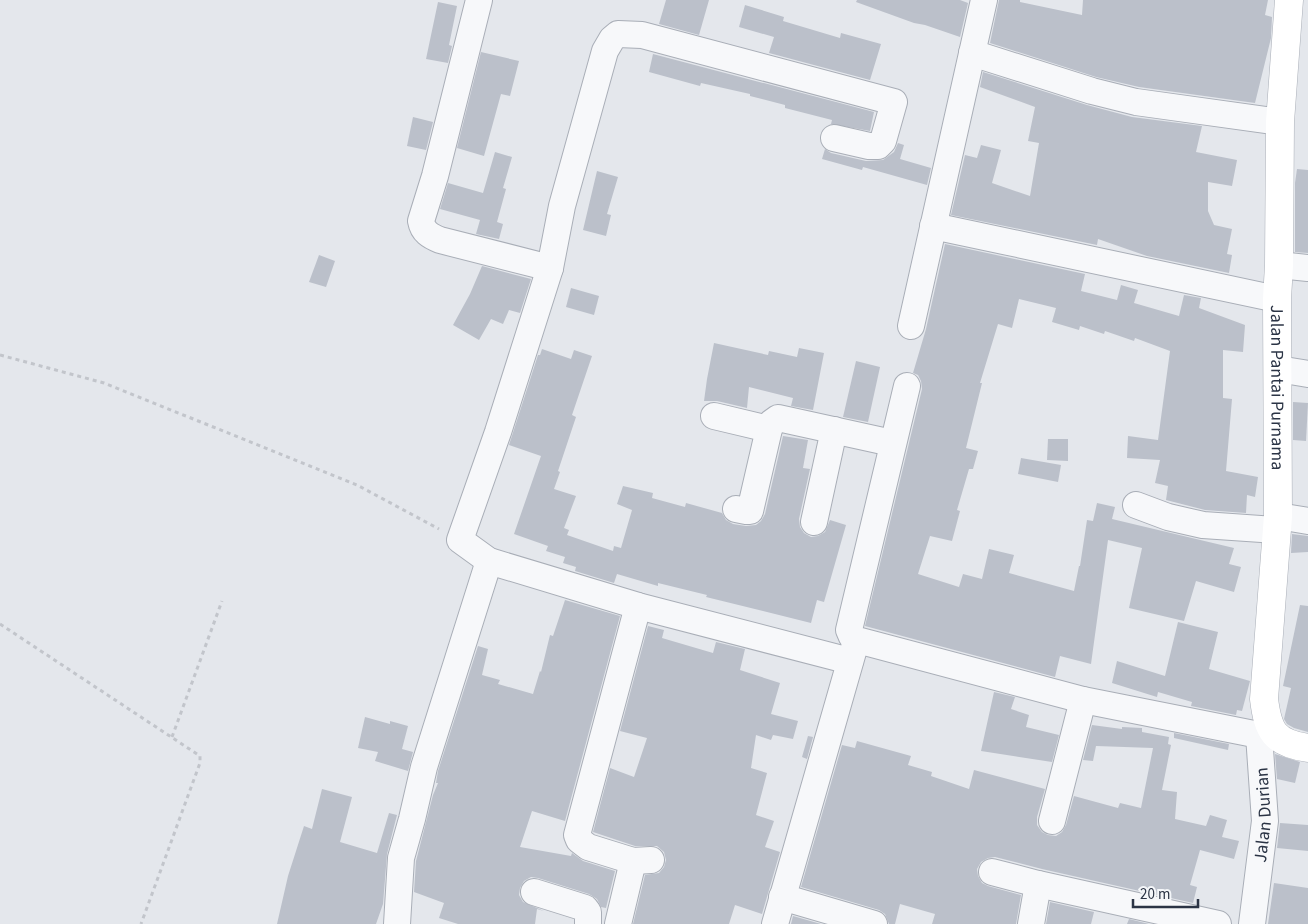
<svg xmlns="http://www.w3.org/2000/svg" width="1308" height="924" font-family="'Source Sans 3',sans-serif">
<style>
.building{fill:#bbc0ca}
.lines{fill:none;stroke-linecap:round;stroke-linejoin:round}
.street-casing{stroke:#a9aeb7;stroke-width:28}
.secondary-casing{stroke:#a9aeb7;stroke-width:29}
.path{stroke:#c2c5cb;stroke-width:3;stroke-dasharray:4 4;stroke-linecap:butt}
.street{stroke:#f7f8fa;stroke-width:26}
.secondary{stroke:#fff;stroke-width:28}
.labels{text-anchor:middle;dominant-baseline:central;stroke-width:4;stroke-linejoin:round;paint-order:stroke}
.street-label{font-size:18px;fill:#2b3445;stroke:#f4f6f9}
</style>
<rect width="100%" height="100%" fill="#e4e7ec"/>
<g class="building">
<path d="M666,0h43l-10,35 -40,-11z"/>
<path d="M857,0h103l8,3 -8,34 -35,-12 -11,-2 -58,-21z"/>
<path d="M999,0h21v2l62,13 1,-15h185l-3,15 7,2 -1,21 -16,65 -116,-16 -43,-10 -106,-34z"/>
<path d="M438,2l19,4 -8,39 3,1 -4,17 -22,-4z"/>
<path d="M745,5l39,12 -1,4 57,17 1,-5 40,11 -11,36 -101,-27 5,-16 -35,-10z"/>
<path d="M481,52l38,9 -9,35 -9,-2 -17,62 -27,-8z"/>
<path d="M653,54l221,58 -4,19 -39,-7 1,-4 -47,-12v-3l-35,-9v-2l-49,-11 -1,3 -51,-14z"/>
<path d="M983,72l104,33 45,12 70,9 -6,26 41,8 -5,26 -24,-4v29l6,14 18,4 -5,25 5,1 -3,18 -82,-17 -49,-17 -1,6 -146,-30 14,-60 12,3 4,-13 20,5 -9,33 38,13 9,-53 -11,-2 7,-34 -55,-20z"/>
<path d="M413,117l20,5 -7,28 -19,-4z"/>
<path d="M898,143l6,2 -4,14 31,9 -4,17 -64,-18 -1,3 -40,-11 3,-10 6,4 35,8 17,-1 11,-8z"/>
<path d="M495,152l17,5 -9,31 3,1 -9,33 6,2 -4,15 -23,-5 4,-14 -40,-11 8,-26 35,10z"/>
<path d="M1297,169l11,1v83l-13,-1v-69z"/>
<path d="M597,171l21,6 -11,37 4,1 -5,21 -23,-6z"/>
<path d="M945,244l140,30 -4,17 36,9 4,-15 17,5 -4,13 45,13 5,-21 17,3 -2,10 46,17 -2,27 -20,-2v48l9,1 -6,72 32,6 -3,20 -8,-2 -1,18 -41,-3 -39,-10 2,-14 -13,-3 5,-23 -33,-2 1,-22 30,4 12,-89 -35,-13 -1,3 -29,-10 -1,3 -24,-8 -1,4 -27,-8 4,-14 -37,-9 -7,29 -14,-4 -18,59h2l-16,65 12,3 -5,18h-4l-12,41 3,1 -8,30 -22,-5 -12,38 41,13 4,-13 19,5 7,-30 25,6 -5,18 65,18 5,-25h1l7,-46 6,1 4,-18 18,4 -3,12 122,29 -5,16 12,3 -7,25 -38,-11 -12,40 -55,-13 13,-60 -34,-8 -17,124 -31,-8 -5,21 -190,-51 57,-237 -1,-8 -3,-6 -5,-2 13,-44z"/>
<path d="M319,255l16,6 -9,26 -17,-5z"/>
<path d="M482,266l49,13 -11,34 -11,-3 -6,14 -12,-5 -12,21 -26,-15 17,-31z"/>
<path d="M571,288l28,8 -5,19 -28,-8z"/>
<path d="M714,343l54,12 1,-4 28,6 2,-9 25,5 -11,57 -22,-4 2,-8 -44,-11 -2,21 -30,-7h-13l3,-22z"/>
<path d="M542,349l29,10 3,-9 18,6 -20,59 4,2 -18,54 2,1 -6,17 22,7 -12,32 5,2 -2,5 46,16 1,-5 7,2 11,-38 -15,-6 6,-18 30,7 -1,5 33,9 1,-4 36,10 4,7 7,4 13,2 10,-1 5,-4 4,-7 18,-78 25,4 -5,28 7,1 -11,50 1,8 4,6 7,4 7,-1 7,-4 5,-12 16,5 -22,77 -7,-2 -6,23 -105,-26 1,-2 -49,-12v3l-41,-12 -3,9 -39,-12 1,-4 -13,-4 2,-6 -19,-6 2,-5 -34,-12 27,-78 -32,-11 29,-90h2z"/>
<path d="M856,361l24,6 -12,55 -25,-5z"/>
<path d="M1293,402l15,1 -2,38 -13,-1z"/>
<path d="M1048,439h20v22l-21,-1z"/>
<path d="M1021,458l40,7 -3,17 -40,-8z"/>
<path d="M1292,534l16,2v16l-17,1z"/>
<path d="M565,600l55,16 -55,205 -33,-10 -12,36 51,9 1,-3 11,8 32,10 -9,37 -5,-1 -4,-8 -8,-5 -51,-16 -7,-1 -7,4 -4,7 -1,7 4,7 21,9 -7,-2 -2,15h-77l-19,-6 5,-15 -30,-11 2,-31 17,-66 5,-12h-2l2,-12 40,-125 10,3 -6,26 18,5 -2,4 35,10 7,-23 1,1 9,-37 3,1z"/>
<path d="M1300,605l8,1v126l-14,-4 -7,-4 -3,-5 7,-31 -8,-2z"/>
<path d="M1178,622l40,10 -9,37 41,12 -8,30 -5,-1 -1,5 -45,-9 1,-4 -34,-10 -1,5 -45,-14 5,-22 48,15z"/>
<path d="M648,626l16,4 -2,8 51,15 3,-11 29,7 -5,21 40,13 -9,31 27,7 -5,18 -20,-4 -2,5 -15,-5 -5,33 16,5 -11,42 18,6 -9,26 15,5 -18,62 -27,-9 -6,19h-96l12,-49 14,-2 5,-6 2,-7 -2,-8 -7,-6h-22l-42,-14 17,-64 24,9 13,-39 -27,-7z"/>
<path d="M994,692l21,5 -4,12 18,6 -3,12 33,8 -7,27 -71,-11z"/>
<path d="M365,717l25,7v-3l18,5 -6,23 11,3 -5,19 -33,-10 3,-9 -20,-4z"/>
<path d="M1092,725l30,4v-2l20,1v4l27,5 -1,7 3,1 -9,45 15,2 -2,27 31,7 4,-11 17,5 -5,17 17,4 -5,18 -34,-9 -10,35 7,2 -4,16 -151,-34 -47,-12 -7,1 -7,4 -4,7 1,7 4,7 6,3 33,9 -5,29h-84l3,-10 -35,-10 -5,20h-6l-4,-10 -6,-4 -78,-23 41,-142 13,3 2,-7 54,15 -3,9 24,7 -1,4 38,13 5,-19 71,19 -8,28v8l5,7 6,3 8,1 6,-4 4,-7 8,-29 44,12 2,-5 21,5 12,-60 -57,-2 -3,15 -10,-1z"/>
<path d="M1174,733l55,11 -1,6 -54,-12z"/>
<path d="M808,736l5,1 -6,22 -5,-2z"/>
<path d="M1275,754l25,8 -5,21 -18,-4z"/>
<path d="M322,789l30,8 -12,45 37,11 12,-40 8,2 -10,39 -4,50 -7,20h-99l11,-48 16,-50 8,3z"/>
<path d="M1280,823l28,2v26l-31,-3z"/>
<path d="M1274,883l34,5v36h-40z"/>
<path d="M1050,902l44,10 -3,12h-45z"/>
<path d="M793,916l28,8h-30z"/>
<path d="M1129,919l20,5h-22z"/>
</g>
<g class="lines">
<g class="street-casing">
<g id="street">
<path d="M479,0l-44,176 -14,45c2,11 9,15 19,19l110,28"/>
<path d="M972,53l120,38 44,11 144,20"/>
<path d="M834,138l35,8h9l5,-5 11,-39 -252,-67 -24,-1 -6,5 -7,12 -43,155 -12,62 -52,164 -38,108 29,21 149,45 212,55"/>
<path d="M933,226l344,73"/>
<path d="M1279,265l29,3"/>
<path d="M911,326l73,-326"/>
<path d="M1278,369l30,5"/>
<path d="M907,386l-58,244 3,7 5,3 226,60 176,35 12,-6"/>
<path d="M714,416l55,13"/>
<path d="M1136,505l32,12 35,8 74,5"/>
<path d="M736,509l10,2h4l19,-82 2,-6 7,-5 114,25"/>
<path d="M1278,516l30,5"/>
<path d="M814,522l20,-92"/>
<path d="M638,606l-61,229 2,5 9,7 45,14 18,-1"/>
<path d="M1052,821l31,-121"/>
<path d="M992,872l46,12 180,40"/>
<path d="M534,892l51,16 3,4v12"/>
<path d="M782,897l92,27"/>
<path d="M397,924l4,-66 11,-39 12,-52 65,-206"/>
<path d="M618,924l15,-63"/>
<path d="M775,924l80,-279"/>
<path d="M1031,924l7,-40"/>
<path id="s1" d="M1252,924l13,-103 -6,-86"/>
</g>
</g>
<g class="secondary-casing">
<g id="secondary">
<path id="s2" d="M1289,0l-9,122 -1,143 -2,34 1,217 -14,183c4,32 10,44 44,49"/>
</g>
</g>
<g class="path">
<path d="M0,355l104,28 253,102 82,44"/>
<path d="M0,624l200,132v7l-59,161"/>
<path d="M172,737l50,-136"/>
</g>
<use href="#street" class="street"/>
<use href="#secondary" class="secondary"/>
</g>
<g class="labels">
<g class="street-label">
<text stroke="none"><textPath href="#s2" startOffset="388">Jalan Pantai Purnama</textPath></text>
<text stroke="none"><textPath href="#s1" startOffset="110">Jalan Durian</textPath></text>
</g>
</g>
<path d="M1133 899v8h65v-8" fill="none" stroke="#2b3445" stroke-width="2.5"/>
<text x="1140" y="899" font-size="15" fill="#2b3445" stroke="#f4f6f9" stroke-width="4" paint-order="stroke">20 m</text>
</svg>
